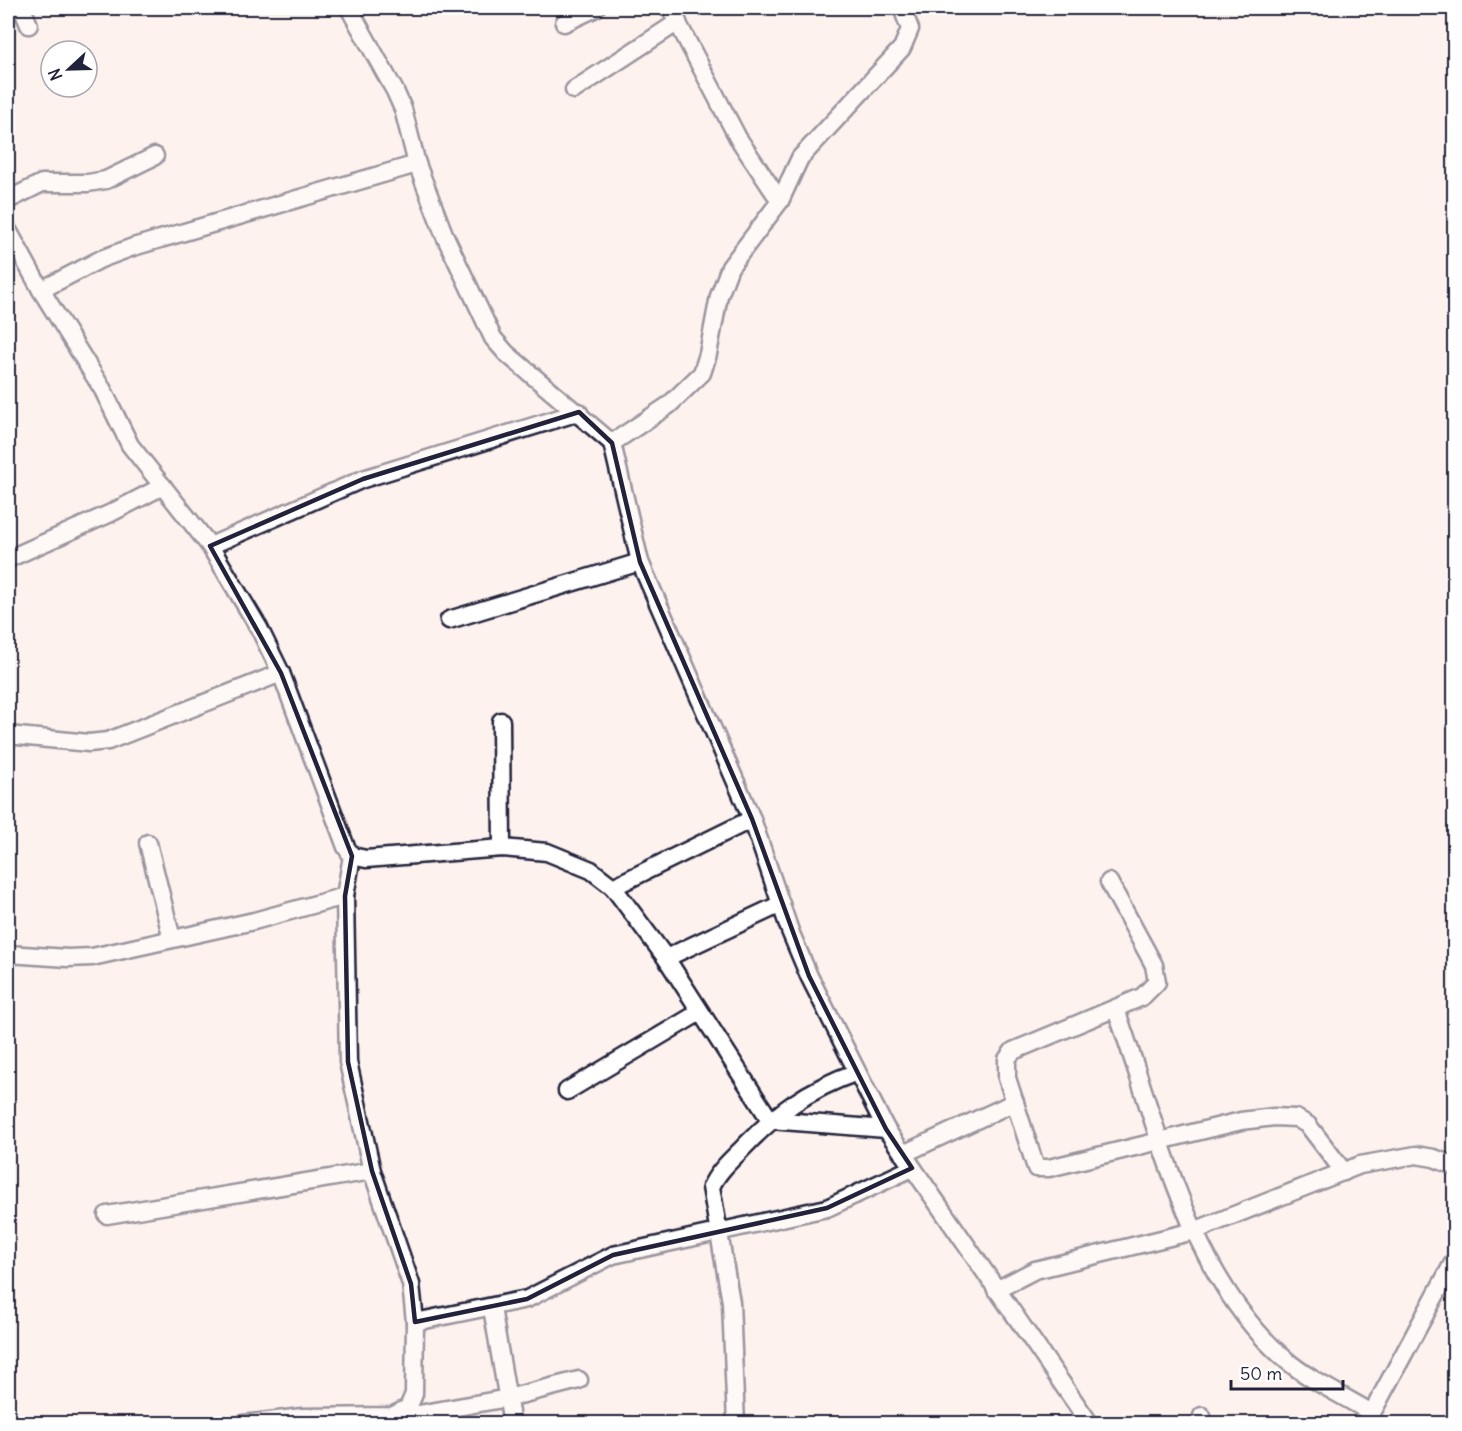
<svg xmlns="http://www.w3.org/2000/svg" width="1462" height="1431" font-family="Delius,sans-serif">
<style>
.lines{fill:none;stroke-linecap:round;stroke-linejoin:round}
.minor-casing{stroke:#22223b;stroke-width:21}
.minor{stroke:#fff;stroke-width:16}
.marked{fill:none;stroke:#22223b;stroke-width:4.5;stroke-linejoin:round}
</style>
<rect width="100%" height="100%" fill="#fdf2ee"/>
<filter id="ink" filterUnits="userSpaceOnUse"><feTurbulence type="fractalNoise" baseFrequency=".0167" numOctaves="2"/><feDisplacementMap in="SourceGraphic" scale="12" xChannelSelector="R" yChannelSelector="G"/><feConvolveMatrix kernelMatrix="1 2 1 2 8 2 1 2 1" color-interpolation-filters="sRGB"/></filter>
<g filter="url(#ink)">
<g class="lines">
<g class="minor-casing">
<g id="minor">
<path d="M22,8l7,17"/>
<path d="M349,8l46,83 8,18 14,55 27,70 49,104 13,15 106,90 57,-38 33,-32 6,-19 11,-58 11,-29 50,-66 20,-43 102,-110 8,-19 -8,-21"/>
<path d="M670,8l68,130 42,63"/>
<path d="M564,23l32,-15"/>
<path d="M574,90l104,-68"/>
<path d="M8,200l34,-17h46l18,-3 49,-24"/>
<path d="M8,230l33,60 62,100 27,55 80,101 49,82 22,45 65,174 6,9 14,3 136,-11 45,4 44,18 22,17 53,71 104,162 116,9 204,295"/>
<path d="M41,290l60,-31 32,-12 284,-83"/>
<path d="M612,443l28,119 112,257 38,112 19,45 77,153"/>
<path d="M210,546l153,-67 216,-67"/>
<path d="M8,559l103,-46 52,-27"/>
<path d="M449,620l191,-58"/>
<path d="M501,721l1,127"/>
<path d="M8,735l81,8 19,-2 173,-68"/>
<path d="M148,843l24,96"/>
<path d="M1109,882l45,83 3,17 -15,15 -129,54 -6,8v19l29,90h13l192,-47 33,-4 22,1 12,7 36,47"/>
<path d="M613,887l139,-68"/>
<path d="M8,954l60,4 24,-1 162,-36 91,-25"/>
<path d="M666,958l115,-54"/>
<path d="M1116,1010c43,116 71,265 169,349 24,21 57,36 85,53"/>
<path d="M567,1091l133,-79"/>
<path d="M903,1154l112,-52"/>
<path d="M107,1215l265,-44"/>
<path d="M996,1290l39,-20 159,-39 166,-66 56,-10 18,3 20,8"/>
<path d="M492,1308l20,116"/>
<path d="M415,1322l112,-23 86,-44 214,-47 85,-40"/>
<path d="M413,1415l95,-17 71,-18"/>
<path d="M1202,1416l1,8"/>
<path d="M243,1424l59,-7 90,-1 16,-8 6,-14 1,-72 -4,-38 -39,-113 -24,-109 -3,-166 7,-40"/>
<path d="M736,1424l-5,-122 -20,-115c6,-14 18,-25 29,-36 37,-39 67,-61 117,-79"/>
<path d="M1366,1424l88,-163"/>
</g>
</g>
<use href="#minor" class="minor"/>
</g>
</g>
<path d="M0 0H1462V1431H0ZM579,412l33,31 28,119 112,257 57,157 77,153 26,39 -85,40 -214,47 -86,44 -112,23 -4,-38 -39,-113 -24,-109 -3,-166 7,-40 -71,-183 -71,-127 153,-67z" fill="#fdf2ee" fill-opacity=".55" fill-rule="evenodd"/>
<path class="marked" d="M579,412l33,31 28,119 112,257 57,157 77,153 26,39 -85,40 -214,47 -86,44 -112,23 -4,-38 -39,-113 -24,-109 -3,-166 7,-40 -71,-183 -71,-127 153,-67z"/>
<rect width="1462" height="1431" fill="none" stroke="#fff" stroke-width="30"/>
<rect x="15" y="15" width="1432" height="1401" fill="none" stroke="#22223b" stroke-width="2" filter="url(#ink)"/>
<g transform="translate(69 69) rotate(248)"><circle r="28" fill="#ffffff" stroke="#a7a7b1" stroke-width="1.5"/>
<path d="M0-4.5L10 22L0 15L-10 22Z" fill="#22223b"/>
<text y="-9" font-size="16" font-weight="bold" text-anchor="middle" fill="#22223b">N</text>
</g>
<path d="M1231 1380v9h112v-9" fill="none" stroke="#22223b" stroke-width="3"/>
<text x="1240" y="1380" font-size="18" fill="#22223b" stroke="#ffffff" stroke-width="4.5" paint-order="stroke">50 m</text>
</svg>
